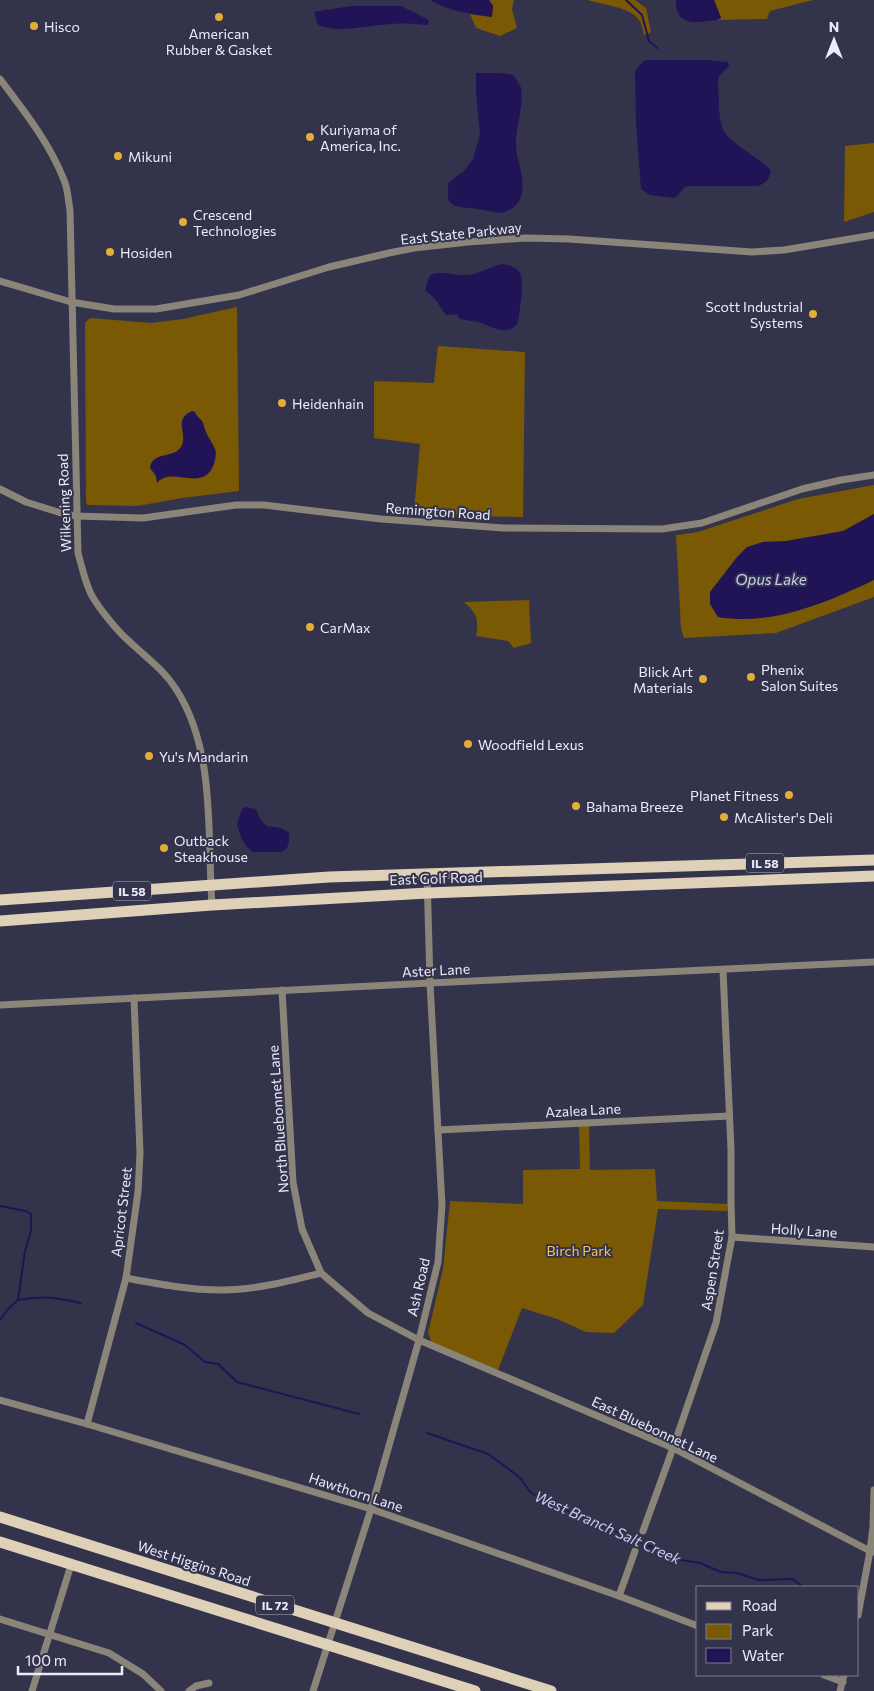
<svg xmlns="http://www.w3.org/2000/svg" width="874" height="1691" font-family="Commissioner,sans-serif">
<style>
.green{fill:#7a5904}
.water{fill:#201356}
.lines{fill:none;stroke-linecap:round;stroke-linejoin:round}
.stream{stroke:#201356;stroke-width:2}
.street{stroke:#8b8478;stroke-width:7}
.primary{stroke:#dfd1b8;stroke-width:11}
.poi-dot{fill:#e4ad35;stroke:#33334c;stroke-width:2}
.labels{text-anchor:middle;dominant-baseline:central;stroke-width:4;stroke-linejoin:round;paint-order:stroke}
.shield{fill:#33334c;stroke:#b3b4c6;stroke-width:1}
.shield-label{font-size:12px;font-weight:bold;fill:#eaebfb}
.poi-label{font-size:14px;fill:#eaebfb;stroke:#33334c;text-anchor:start}
.street-label{font-size:14px;fill:#eaebfb;stroke:#33334c}
.park-label{font-size:14px;fill:#f9c251;stroke:#33334c}
.water-label{font-size:15px;font-style:italic;fill:#cacbf4;stroke:#33334c}
</style>
<rect width="100%" height="100%" fill="#33334c"/>
<g class="green">
<path d="M489,0h25l-2,9 5,19 -17,8 -24,-8 -6,-14 21,3 2,-11z"/>
<path d="M588,0h47l11,8 5,24 -7,3c-1,-4 -2,-12 -5,-15 -8,-13 -37,-15 -51,-20z"/>
<path d="M714,0h99l-43,11 -3,8 -50,1 4,-2z"/>
<path d="M874,143v69l-30,10 1,-76z"/>
<path d="M237,307l2,184 -57,7 -45,8 -50,-1 -1,-3 -1,-179 5,-5 61,5 32,-4z"/>
<path d="M438,346l87,6 -2,165 -57,-1 -52,-5 6,-67 -46,-6v-57l60,2z"/>
<path d="M874,485v112l-98,36 -92,5 -3,-9 -5,-94 22,-3 100,-33z"/>
<path d="M529,600l2,43 -17,5 -6,-7 -32,-5c3,-16 1,-23 -12,-34z"/>
<path d="M579,1126h10l1,44 65,-1 2,32 71,3 -1,7 -69,-2 -15,96 -29,28 -28,-1 -29,-13 -35,-11 -24,62 -66,-27 -4,-10 15,-64 7,-68 73,3v-34l57,-1z"/>
</g>
<g class="water">
<path d="M430,0h59l4,6 -1,11c-22,-3 -43,-6 -62,-17z"/>
<path d="M676,0h38l7,18 -4,2c-19,2 -42,8 -41,-20z"/>
<path d="M351,6h50l28,14 -1,5c-12,-1 -24,-2 -36,-1 -23,1 -52,10 -74,1l-4,-13z"/>
<path d="M645,60h61l22,2 1,4 -10,10 -1,4c1,15 0,33 4,47 5,16 38,30 49,44 -2,9 -5,12 -13,15h-68l-5,1 -10,11 -25,-3 -9,-6 -5,-67 -1,-51z"/>
<path d="M476,73h23l14,2c3,4 7,9 8,13 3,19 -6,40 -5,59 1,16 9,29 6,45 -2,12 -10,18 -20,21 -11,-1 -21,-4 -32,-5 -20,-1 -25,-5 -21,-26l15,-11 9,-12 7,-24 -4,-42z"/>
<path d="M502,264c7,1 15,3 18,9 5,10 -1,39 -2,50 -11,15 -27,3 -40,-1 -7,-2 -13,-1 -19,-4l-2,-4 -11,1 -11,-16 -10,-9 5,-15c14,-5 21,1 35,0 12,0 25,-8 37,-11z"/>
<path d="M192,411l3,1c2,5 4,5 7,9 2,3 2,7 4,11 2,6 7,11 9,17 2,5 0,10 -1,15 -11,30 -42,1 -57,19l-1,-7 -6,-8c2,-17 23,-9 31,-21 8,-14 -9,-27 11,-36z"/>
<path d="M874,514v66c-48,23 -102,46 -156,37l-8,-13v-12l27,-35 10,-10 16,-5 23,-1 57,-10z"/>
<path d="M245,807l11,2c11,29 15,10 33,24 0,8 1,16 -8,19h-28l-7,-6 -5,-9 -4,-13 5,-15z"/>
</g>
<g class="lines">
<g class="stream">
<path d="M626,0l16,15 7,26 8,7"/>
<path d="M0,1206l26,5 5,3v17l-6,20 -7,49"/>
<path d="M18,1300c23,-5 40,-2 63,3"/>
<path d="M0,1320l7,-10 11,-10"/>
<path d="M136,1323l49,22 20,17 13,2 19,18 122,32"/>
<path d="M427,1433l61,21 26,19 7,6 9,13 15,9 136,59 19,3 21,9 16,1 22,7 34,-1 10,8"/>
</g>
<g class="street">
<path d="M0,79c24,32 49,63 64,101 4,9 4,20 6,30l8,343c4,14 7,30 14,43 9,15 26,36 39,47 16,15 33,27 45,46 40,62 31,145 36,216"/>
<path d="M0,281l71,21 43,7h42l83,-14 90,-28 60,-14 25,-5 54,-6 58,-4 43,1 183,13 32,-2 90,-15"/>
<path d="M0,489l26,13 32,10 18,4 67,2 93,-13h28l117,14 122,9 159,1 40,-6 100,-34 39,-9 33,-5"/>
<path d="M282,990l11,192 9,47 19,44 47,40 51,27 254,108 197,103 4,1"/>
<path d="M0,1005l430,-22 444,-21"/>
<path d="M438,1130l291,-14"/>
<path d="M732,1237l142,10"/>
<path d="M126,1278c32,6 63,12 96,12 33,0 67,-9 99,-17"/>
<path d="M0,1400l87,24 284,85 248,87 79,30"/>
<path d="M87,1424l39,-146 12,-86 2,-39 -6,-155"/>
<path d="M643,1531l30,-83 43,-125 16,-86 -1,-35v-53l-8,-179"/>
<path d="M619,1596l16,-45"/>
<path d="M858,1615l12,-64 3,-24 1,-37"/>
<path d="M0,1619l109,34 34,21 18,17"/>
<path d="M824,1675l19,7"/>
<path d="M32,1691l39,-126"/>
<path d="M189,1691l7,-5 13,-3"/>
<path d="M313,1691l58,-182 48,-169 19,-78 4,-57 -12,-222 -3,-109"/>
<path d="M840,1691l4,-16"/>
</g>
<g class="primary">
<path d="M0,900l329,-23 545,-17"/>
<path d="M0,921l212,-16 216,-12 446,-17"/>
<path d="M0,1517l551,174"/>
<path d="M0,1542l475,149"/>
</g>
</g>
<g class="poi-dot">
<circle cx="219" cy="17" r="5"/>
<circle cx="34" cy="26" r="5"/>
<circle cx="310" cy="137" r="5"/>
<circle cx="118" cy="156" r="5"/>
<circle cx="183" cy="222" r="5"/>
<circle cx="110" cy="252" r="5"/>
<circle cx="813" cy="314" r="5"/>
<circle cx="282" cy="403" r="5"/>
<circle cx="310" cy="627" r="5"/>
<circle cx="751" cy="677" r="5"/>
<circle cx="703" cy="679" r="5"/>
<circle cx="468" cy="744" r="5"/>
<circle cx="149" cy="756" r="5"/>
<circle cx="789" cy="795" r="5"/>
<circle cx="576" cy="806" r="5"/>
<circle cx="724" cy="817" r="5"/>
<circle cx="164" cy="848" r="5"/>
</g>
<g class="labels">
<g class="shield">
<rect x="746" y="853.5" width="38" height="19" rx="4"/>
<rect x="113" y="881.5" width="38" height="19" rx="4"/>
<rect x="256" y="1595.5" width="38" height="19" rx="4"/>
</g>
<g class="shield-label">
<text x="765" y="863">IL 58</text>
<text x="132" y="891">IL 58</text>
<text x="275" y="1605">IL 72</text>
</g>
<g class="poi-label">
<text x="44" y="26">Hisco</text>
<text x="219" y="33" text-anchor="middle">American<tspan x="219" dy="16">Rubber &amp; Gasket</tspan></text>
<text x="320" y="129">Kuriyama of<tspan x="320" dy="16">America, Inc.</tspan></text>
<text x="128" y="156">Mikuni</text>
<text x="193" y="214">Crescend<tspan x="193" dy="16">Technologies</tspan></text>
<text x="120" y="252">Hosiden</text>
<text x="803" y="306" text-anchor="end">Scott Industrial<tspan x="803" dy="16">Systems</tspan></text>
<text x="292" y="403">Heidenhain</text>
<text x="320" y="627">CarMax</text>
<text x="761" y="669">Phenix<tspan x="761" dy="16">Salon Suites</tspan></text>
<text x="693" y="671" text-anchor="end">Blick Art<tspan x="693" dy="16">Materials</tspan></text>
<text x="478" y="744">Woodfield Lexus</text>
<text x="159" y="756">Yu's Mandarin</text>
<text x="779" y="795" text-anchor="end">Planet Fitness</text>
<text x="586" y="806">Bahama Breeze</text>
<text x="734" y="817">McAlister's Deli</text>
<text x="174" y="840">Outback<tspan x="174" dy="16">Steakhouse</tspan></text>
</g>
<g class="street-label">
<text transform="translate(461 233) rotate(-6)">East State Parkway</text>
<text transform="translate(64 503) rotate(-92)">Wilkening Road</text>
<text transform="translate(438 511) rotate(4)">Remington Road</text>
<text transform="translate(436 878) rotate(-2)">East Golf Road</text>
<text transform="translate(436 970) rotate(-3)">Aster Lane</text>
<text transform="translate(583 1110) rotate(-3)">Azalea Lane</text>
<text transform="translate(278 1119) rotate(-94)">North Bluebonnet Lane</text>
<text transform="translate(121 1212) rotate(-83)">Apricot Street</text>
<text transform="translate(804 1230) rotate(4)">Holly Lane</text>
<text transform="translate(712 1270) rotate(-81)">Aspen Street</text>
<text transform="translate(418 1287) rotate(-77)">Ash Road</text>
<text transform="translate(655 1429) rotate(25)">East Bluebonnet Lane</text>
<text transform="translate(356 1492) rotate(18)">Hawthorn Lane</text>
<text transform="translate(194 1563) rotate(18)">West Higgins Road</text>
</g>
<g class="park-label">
<text x="579" y="1250">Birch Park</text>
</g>
<g class="water-label">
<text x="771" y="579">Opus Lake</text>
<text transform="translate(608 1527) rotate(24)">West Branch Salt Creek</text>
</g>
</g>
<rect x="696" y="1586" width="162" height="90" fill="#33334c" stroke="#7c7d92"/>
<rect x="706" y="1602" width="25" height="8" fill="#dfd1b8" stroke="#7c7d92"/>
<text x="742" y="1611" font-size="15" fill="#eaebfb">Road</text>
<rect x="706" y="1624" width="25" height="15" fill="#7a5904" stroke="#7c7d92"/>
<text x="742" y="1636" font-size="15" fill="#eaebfb">Park</text>
<rect x="706" y="1648" width="25" height="15" fill="#201356" stroke="#7c7d92"/>
<text x="742" y="1661" font-size="15" fill="#eaebfb">Water</text>
<g transform="translate(834 40)" stroke="#33334c" stroke-width="4" paint-order="stroke">
<path d="M0-4L9 19L0 12L-9 19Z" fill="#eaebfb"/>
<text y="-8" font-size="14" font-weight="bold" text-anchor="middle" fill="#eaebfb">N</text>
</g>
<path d="M18 1666v8h104v-8" fill="none" stroke="#eaebfb" stroke-width="2.5"/>
<text x="25" y="1666" font-size="15" fill="#eaebfb" stroke="#33334c" stroke-width="4" paint-order="stroke">100 m</text>
</svg>
